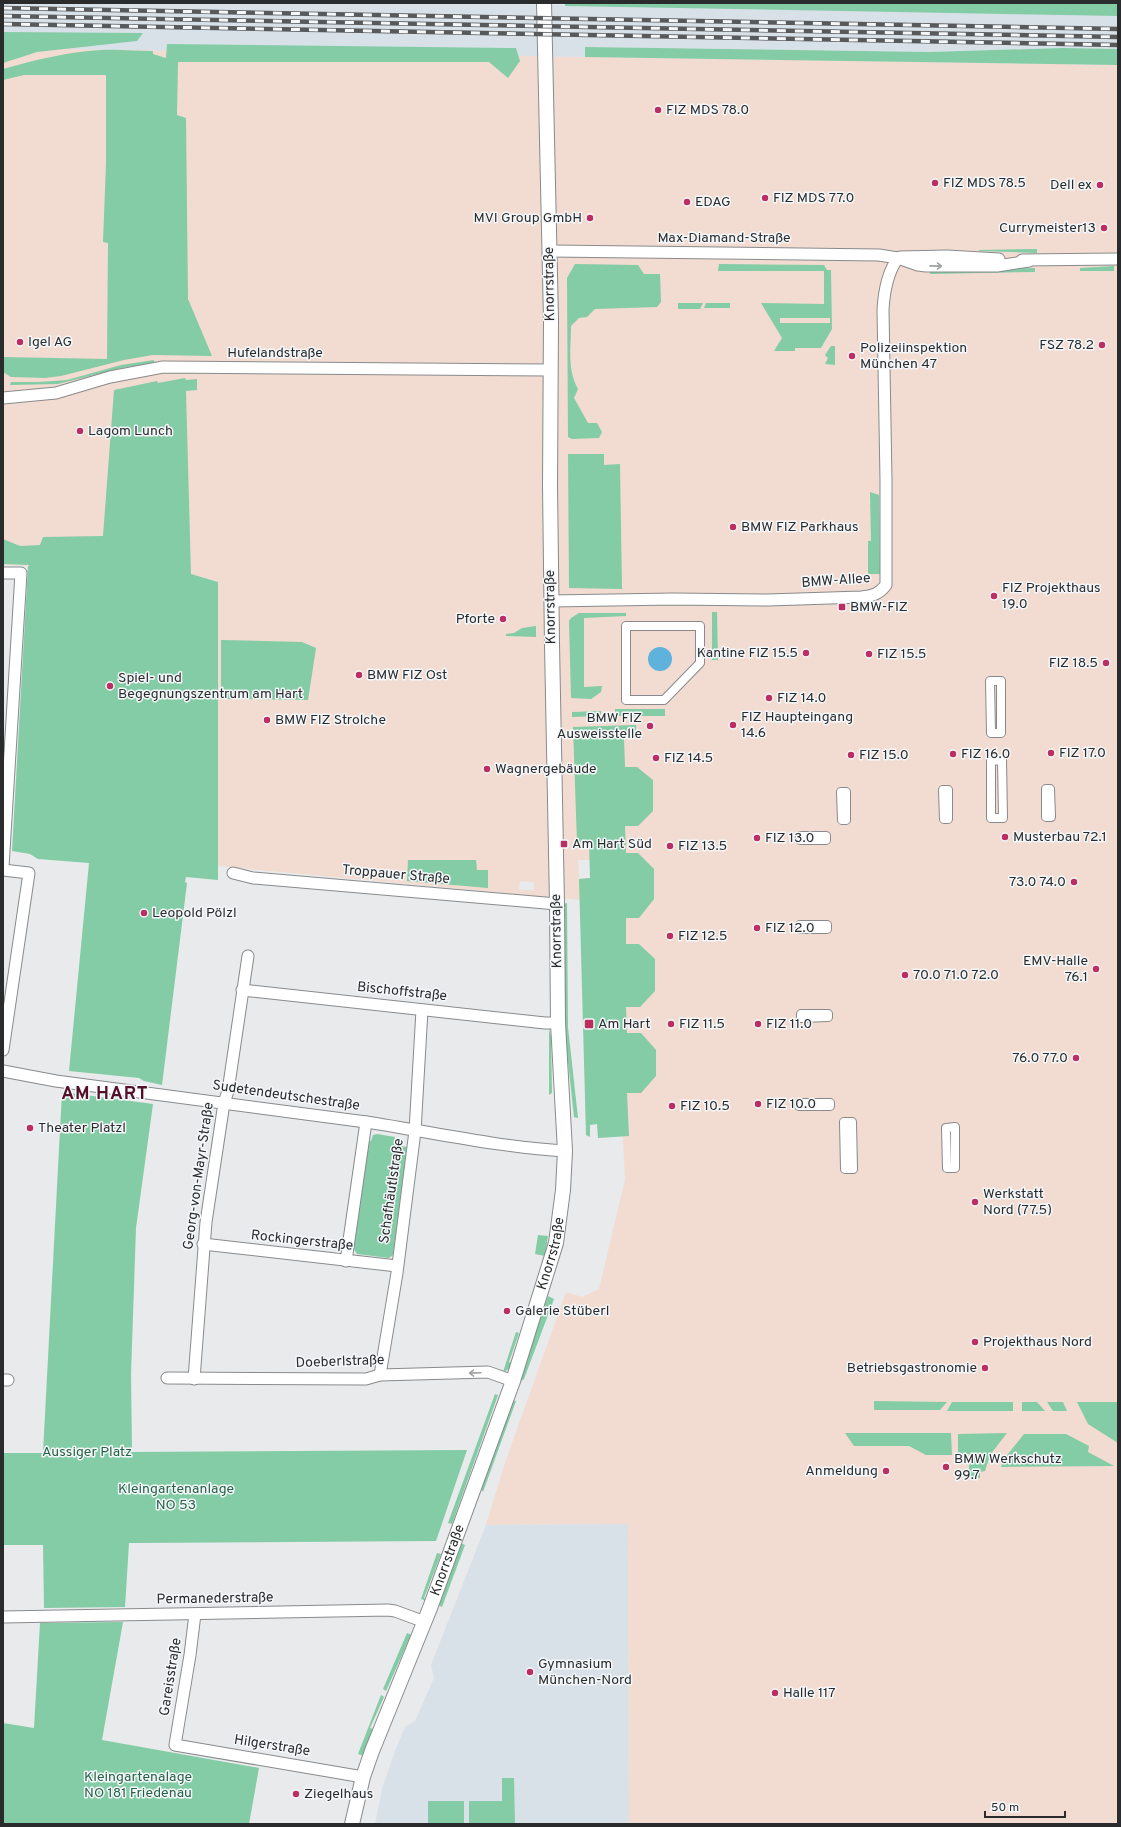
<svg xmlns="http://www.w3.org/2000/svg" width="1121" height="1827" font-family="Overpass,sans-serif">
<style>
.industrial{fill:#f2dbd0;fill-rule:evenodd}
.built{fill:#d8e1e8}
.green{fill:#83cca5;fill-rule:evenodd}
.water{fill:#5fb2dc}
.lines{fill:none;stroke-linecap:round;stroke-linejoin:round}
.pedestrian-casing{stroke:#888a8c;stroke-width:10}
.minor-casing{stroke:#888a8c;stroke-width:13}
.tertiary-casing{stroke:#888a8c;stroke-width:16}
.pedestrian{stroke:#fff;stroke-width:8}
.minor{stroke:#fff;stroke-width:11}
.tertiary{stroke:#fff;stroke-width:14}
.rail-casing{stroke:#58595a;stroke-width:4.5}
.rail{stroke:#f5f8fa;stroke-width:3;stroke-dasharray:9;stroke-linecap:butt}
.oneway{stroke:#9fa0a0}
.poi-dot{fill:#bb2e62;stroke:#f5f8fa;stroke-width:1.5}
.labels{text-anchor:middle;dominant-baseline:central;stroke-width:3;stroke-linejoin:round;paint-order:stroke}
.poi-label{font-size:14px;fill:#2a2b2c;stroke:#f5f8fa;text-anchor:start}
.street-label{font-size:14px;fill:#2a2b2c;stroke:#f5f8fa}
.park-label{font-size:14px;fill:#256144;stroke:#f5f8fa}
.district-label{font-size:18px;font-weight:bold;letter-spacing:1px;fill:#541029;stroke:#f5f8fa}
</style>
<rect width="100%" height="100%" fill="#e8eaec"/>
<path class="industrial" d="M3,48l1115,17v1759h-489l-1,-300 -142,1 19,-62 61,-171 16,5 17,-8 26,-109 -13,-277 -395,-37 1,-284 -27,-8 -6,-196 -80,183 -77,5 -25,-1zM578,860h12v18l-11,1zM520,881l14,1v8h-15z"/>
<g class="built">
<path d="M3,3h458l657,13v33l-55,-1 -134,4 -344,-5v10l-582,-9z"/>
<path d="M628,1524l1,300h-254l7,-35 13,-38 10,-24 10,-6 19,-43 -3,-13 55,-140z"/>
</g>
<g class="green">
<path d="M565,3h553v13l-553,-10z"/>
<path d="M3,32l140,1 -6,8 -100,11 -34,11z"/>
<path d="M167,44l349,4 4,13 -12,17 -19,-16h-311l-1,53 9,3 2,181 24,57 -59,-1 -29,5 -63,16 -16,2 -34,-1 -8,-5v-15l104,2 1,-116 -5,-1 3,-79v-88h-82l-21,5v-11c32,-9 64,-17 98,-19 17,-1 35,1 52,1v3l13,4z"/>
<path d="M585,47l344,5 134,-4 55,1v16l-533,-8z"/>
<path d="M1037,249v4l-58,-2v-1z"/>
<path d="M575,264l63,1 6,9h16l1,28 -4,5 -62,2 -8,8 -8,1 -8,8c0,23 -4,43 7,63l-4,9 14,25h9l5,9 -3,6 -27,1 -4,-2 -1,-159z"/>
<path d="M719,264l105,1 3,5h4l1,59 -11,19h-26v3h-21l8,-13 -21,-35 63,1v-33h-106zM780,318h50v5h-50z"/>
<path d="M1114,266v5h-34v-3z"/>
<path d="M1035,268v4l-105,2v-4z"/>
<path d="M678,303h25l-3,6h-22z"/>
<path d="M706,303h24v5h-26z"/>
<path d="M831,346h4v19l-10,-1 3,-6 -3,-3z"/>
<path d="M154,360v3l-32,5 -64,16 -48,1 1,-3h28l28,-2 54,-15z"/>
<path d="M185,378l1,2 11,-1v11l-11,1 5,183 27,8v298l-32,-3 -1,5 2,1 -25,202 -18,-4 -5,-3 -70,-7 20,-208 -51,-4 -8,-5 -18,-3 16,-285 2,-1 -27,-1v-25l17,7 20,-1 3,-8 60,-1 11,-146 43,-9 1,2z"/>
<path d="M568,454h36v11l16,-1 2,125 -53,-1z"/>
<path d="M870,492l9,3 1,79h-12v-33h3z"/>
<path d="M712,612h5l1,48h-6z"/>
<path d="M579,613h47v3l-42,2v69l18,-1 -1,6 -10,7 -20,-1 -2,-77 2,-3z"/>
<path d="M536,626v11l-30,-1v-2l8,-1 8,-5z"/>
<path d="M221,640l81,2 14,6 -8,52 -83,-1 -4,-3z"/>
<rect x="615" y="709" width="50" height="7"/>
<path d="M601,711v5l-29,1v-5z"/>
<path d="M636,725v12l-12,1 1,29h12l16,13v31l-15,15h-13l1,27h12l16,16v30l-15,19h-13v26h13l16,15v32l-15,16h-14l1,26h14l15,17v26l-15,17h-14l2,43 -31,2 -1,-14 -7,1v12l-4,-2 -7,-256 11,-1 -1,-36h-12l-4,-115z"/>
<path d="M408,860h68l1,10h11v18l-81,-7z"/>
<path d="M567,903l1,124 10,91 -4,-1 -9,-84 -2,-129z"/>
<path d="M549,1029l2,7 1,57 -3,2z"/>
<path d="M62,1092l91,12 -17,124 -5,146 1,78 335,-2 -31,91 -307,2 -4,64 -81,1 -1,-63h-40v-92h40z"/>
<path d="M377,1134l18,3v8l12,2 -14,108 -4,3 -32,-4 -3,-5 14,-109 3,1 2,-6z"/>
<path d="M538,1235l10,1 -3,20 -10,-2z"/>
<path d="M548,1296l6,3 -30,80 -3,2 -2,-1z"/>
<path d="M516,1332l3,1 -10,29 3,1 -1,5 -8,4z"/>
<path d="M495,1394l3,1 -46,129 -4,-1z"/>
<path d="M512,1400l4,1 -33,91 -2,-3z"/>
<path d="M874,1401l73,1 -7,8h-66z"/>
<path d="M952,1402h61v9h-66z"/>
<path d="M1022,1402h15l8,9h-23z"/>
<path d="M1047,1402h16l4,9h-14z"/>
<path d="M1077,1402h41v41l-30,-19z"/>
<path d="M845,1433h106l1,22h-26l-17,-9h-55z"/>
<path d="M1007,1433l-17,22 -5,16 -5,1v6l-11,-1v-23h-11v-20z"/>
<path d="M1024,1434h42l23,12 -1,6 26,14 -113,1 3,-8z"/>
<path d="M461,1543l4,2 -23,62 -4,-2z"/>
<path d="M437,1553l4,1 -17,44 3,3 -6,-2z"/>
<path d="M123,1622l-21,118 157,28 -10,56h-246v-101l31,5 6,-105z"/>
<path d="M407,1633l7,3 -1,2 -3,-1 -24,54 -3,-2z"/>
<path d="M381,1695l3,2 -14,31 3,1 -9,27 -6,-2z"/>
<path d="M502,1778h12l1,46h-46v-23h33z"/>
<rect x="428" y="1801" width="36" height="23"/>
</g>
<circle class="water" cx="660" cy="659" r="12"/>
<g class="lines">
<g class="pedestrian-casing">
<g id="pedestrian">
<path d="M626,626h74v37l-36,37h-38z"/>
<path d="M990,681h11v52h-10z"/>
<path d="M1002,760l1,58h-12v-57z"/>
<path d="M1046,789h4l1,28h-5z"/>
<path d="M943,790h5v29h-4z"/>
<path d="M841,792h5v28h-4z"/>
<rect x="800" y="836" width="26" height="4"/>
<rect x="800" y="925" width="27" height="4"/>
<path d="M801,1014h27v3l-27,1z"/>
<rect x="799" y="1103" width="31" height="3"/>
<path d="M844,1122h8l1,47h-8z"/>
<path d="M955,1127v41h-8l-1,-40z"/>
</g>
</g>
<g class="minor-casing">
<g id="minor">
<path d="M550,251l329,4 19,3 20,7 8,1h71l32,-5"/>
<path d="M900,257l47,-1 52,3"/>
<path d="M1022,260l96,-1"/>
<path d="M3,398l53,-5 54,-16 53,-10 388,3"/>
<path d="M3,573h18l-18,294"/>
<path d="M551,601l122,-2 95,1 93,-3c12,-1 18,-3 25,-12v-105l-3,-170c1,-19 4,-37 15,-52"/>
<path d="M3,870l26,3 -26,177"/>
<path d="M233,873l20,5 304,26"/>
<path d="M242,990l303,33h13"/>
<path d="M3,1071l53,10 310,41c66,10 132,25 199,29"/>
<path d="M203,1244l194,22"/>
<path d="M346,1261l20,-139"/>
<path d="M380,1375l17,-102 18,-142 7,-121"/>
<path d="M167,1378l199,1 14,-4 108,-3 25,9"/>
<path d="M194,1379l12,-157 18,-119 4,-12 20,-135"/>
<path d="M3,1380h5"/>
<path d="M195,1614l-5,41 -15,90 188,32"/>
<path d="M3,1617l385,-7 7,1 30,11"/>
</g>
</g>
<g class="tertiary-casing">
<g id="tertiary">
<path id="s1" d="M352,1824l11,-47 9,-26 58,-143 83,-227 43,-138 7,-53 2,-39 -7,-128 -1,-119 -5,-260 -2,-159 1,-165 -7,-317"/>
</g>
</g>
<use href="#pedestrian" class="pedestrian"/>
<use href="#minor" class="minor"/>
<use href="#tertiary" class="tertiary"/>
<g class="rail-casing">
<g id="rail">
<path d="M3,8l1115,21"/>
<path d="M3,16l1115,21"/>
<path d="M3,24l1115,21"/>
</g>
</g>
<use href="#rail" class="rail"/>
</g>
<defs><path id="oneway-shaft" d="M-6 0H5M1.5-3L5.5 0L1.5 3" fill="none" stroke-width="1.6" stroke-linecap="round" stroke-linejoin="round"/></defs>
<g class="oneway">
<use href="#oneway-shaft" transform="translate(936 266) rotate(1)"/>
<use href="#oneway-shaft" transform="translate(475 1373) rotate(178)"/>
</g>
<g class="poi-dot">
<circle cx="658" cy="110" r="4"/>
<circle cx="935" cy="183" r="4"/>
<circle cx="1100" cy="185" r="4"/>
<circle cx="765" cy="198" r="4"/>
<circle cx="687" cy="202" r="4"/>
<circle cx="590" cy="218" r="4"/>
<circle cx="1104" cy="228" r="4"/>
<circle cx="20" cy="342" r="4"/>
<circle cx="1102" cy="345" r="4"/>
<circle cx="852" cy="356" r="4"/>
<circle cx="80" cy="431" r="4"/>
<circle cx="733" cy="527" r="4"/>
<circle cx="994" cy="596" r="4"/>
<rect x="838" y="603" width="8" height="8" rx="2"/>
<circle cx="503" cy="619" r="4"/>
<circle cx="806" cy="653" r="4"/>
<circle cx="869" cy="654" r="4"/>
<circle cx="1106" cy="663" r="4"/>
<circle cx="359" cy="675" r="4"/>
<circle cx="110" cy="686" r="4"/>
<circle cx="769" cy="698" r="4"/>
<circle cx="267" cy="720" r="4"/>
<circle cx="733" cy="725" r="4"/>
<circle cx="650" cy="726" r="4"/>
<circle cx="1051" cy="753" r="4"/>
<circle cx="953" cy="754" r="4"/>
<circle cx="851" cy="755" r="4"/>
<circle cx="656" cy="758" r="4"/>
<circle cx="487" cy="769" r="4"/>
<circle cx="1005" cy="837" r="4"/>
<circle cx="757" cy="838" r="4"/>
<rect x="560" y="840" width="8" height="8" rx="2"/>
<circle cx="670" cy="846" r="4"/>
<circle cx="1074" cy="882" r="4"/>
<circle cx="144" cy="913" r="4"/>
<circle cx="757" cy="928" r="4"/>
<circle cx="670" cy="936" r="4"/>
<circle cx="1096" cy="969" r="4"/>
<circle cx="905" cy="975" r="4"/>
<rect x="584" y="1019" width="10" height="10" rx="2"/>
<circle cx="671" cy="1024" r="4"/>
<circle cx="758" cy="1024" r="4"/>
<circle cx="1076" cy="1058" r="4"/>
<circle cx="758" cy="1104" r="4"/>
<circle cx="672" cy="1106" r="4"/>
<circle cx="30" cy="1128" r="4"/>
<circle cx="975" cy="1202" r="4"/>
<circle cx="507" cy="1311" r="4"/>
<circle cx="975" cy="1342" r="4"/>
<circle cx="985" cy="1368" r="4"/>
<circle cx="946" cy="1467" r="4"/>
<circle cx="886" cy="1471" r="4"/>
<circle cx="530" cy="1672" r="4"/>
<circle cx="775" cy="1693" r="4"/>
<circle cx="296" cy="1794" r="4"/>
</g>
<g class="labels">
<g class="poi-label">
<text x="666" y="110">FIZ MDS 78.0</text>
<text x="943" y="183">FIZ MDS 78.5</text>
<text x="1092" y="185" text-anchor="end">Dell ex</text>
<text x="773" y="198">FIZ MDS 77.0</text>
<text x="695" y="202">EDAG</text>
<text x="582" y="218" text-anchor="end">MVI Group GmbH</text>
<text x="1096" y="228" text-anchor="end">Currymeister13</text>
<text x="28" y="342">Igel AG</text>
<text x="1094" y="345" text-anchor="end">FSZ 78.2</text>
<text x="860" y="348">Polizeiinspektion<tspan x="860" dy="16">München 47</tspan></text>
<text x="88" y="431">Lagom Lunch</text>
<text x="741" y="527">BMW FIZ Parkhaus</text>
<text x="1002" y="588">FIZ Projekthaus<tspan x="1002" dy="16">19.0</tspan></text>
<text x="850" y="607">BMW-FIZ</text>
<text x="495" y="619" text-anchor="end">Pforte</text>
<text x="798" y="653" text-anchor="end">Kantine FIZ 15.5</text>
<text x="877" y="654">FIZ 15.5</text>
<text x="1098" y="663" text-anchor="end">FIZ 18.5</text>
<text x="367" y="675">BMW FIZ Ost</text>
<text x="118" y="678">Spiel- und<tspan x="118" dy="16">Begegnungszentrum am Hart</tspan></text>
<text x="777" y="698">FIZ 14.0</text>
<text x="741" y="717">FIZ Haupteingang<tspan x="741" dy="16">14.6</tspan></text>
<text x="642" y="718" text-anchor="end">BMW FIZ<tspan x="642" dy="16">Ausweisstelle</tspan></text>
<text x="275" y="720">BMW FIZ Strolche</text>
<text x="1059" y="753">FIZ 17.0</text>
<text x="961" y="754">FIZ 16.0</text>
<text x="859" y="755">FIZ 15.0</text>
<text x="664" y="758">FIZ 14.5</text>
<text x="495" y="769">Wagnergebäude</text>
<text x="1013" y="837">Musterbau 72.1</text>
<text x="765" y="838">FIZ 13.0</text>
<text x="572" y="844">Am Hart Süd</text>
<text x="678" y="846">FIZ 13.5</text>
<text x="1066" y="882" text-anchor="end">73.0 74.0</text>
<text x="152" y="913">Leopold Pölzl</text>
<text x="765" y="928">FIZ 12.0</text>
<text x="678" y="936">FIZ 12.5</text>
<text x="1088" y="961" text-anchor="end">EMV-Halle<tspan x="1088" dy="16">76.1</tspan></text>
<text x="913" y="975">70.0 71.0 72.0</text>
<text x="598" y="1024">Am Hart</text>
<text x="679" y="1024">FIZ 11.5</text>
<text x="766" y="1024">FIZ 11.0</text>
<text x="1068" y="1058" text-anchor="end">76.0 77.0</text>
<text x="766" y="1104">FIZ 10.0</text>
<text x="680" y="1106">FIZ 10.5</text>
<text x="38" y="1128">Theater Platzl</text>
<text x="983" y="1194">Werkstatt<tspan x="983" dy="16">Nord (77.5)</tspan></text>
<text x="515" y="1311">Galerie Stüberl</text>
<text x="983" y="1342">Projekthaus Nord</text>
<text x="977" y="1368" text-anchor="end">Betriebsgastronomie</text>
<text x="954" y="1459">BMW Werkschutz<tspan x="954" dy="16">99.7</tspan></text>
<text x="878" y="1471" text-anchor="end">Anmeldung</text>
<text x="538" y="1664">Gymnasium<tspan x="538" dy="16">München-Nord</tspan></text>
<text x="783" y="1693">Halle 117</text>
<text x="304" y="1794">Ziegelhaus</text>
</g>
<g class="street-label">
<text x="724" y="238">Max-Diamand-Straße</text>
<text transform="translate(550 284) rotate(-91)">Knorrstraße</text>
<text x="275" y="353">Hufelandstraße</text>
<text transform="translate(836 581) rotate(-4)">BMW-Allee</text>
<text transform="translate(551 607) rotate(-91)">Knorrstraße</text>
<text transform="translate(396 875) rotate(5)">Troppauer Straße</text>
<text transform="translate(557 931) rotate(-91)">Knorrstraße</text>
<text transform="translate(402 992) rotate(6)">Bischoffstraße</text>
<text transform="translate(286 1096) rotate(8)">Sudetendeutschestraße</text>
<text transform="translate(199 1176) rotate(-82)">Georg-von-Mayr-Straße</text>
<text transform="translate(392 1191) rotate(-82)">Schafhäutlstraße</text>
<text transform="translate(302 1241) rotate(6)">Rockingerstraße</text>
<text stroke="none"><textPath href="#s1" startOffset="605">Knorrstraße</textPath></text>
<text transform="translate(340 1362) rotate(-2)">Doeberlstraße</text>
<text stroke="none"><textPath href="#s1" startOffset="281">Knorrstraße</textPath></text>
<text transform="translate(215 1599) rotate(-1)">Permanederstraße</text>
<text transform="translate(171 1677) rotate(-81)">Gareisstraße</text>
<text transform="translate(272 1746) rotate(9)">Hilgerstraße</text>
</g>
<g class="park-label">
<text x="87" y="1452">Aussiger Platz</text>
<text x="176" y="1489">Kleingartenanlage<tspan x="176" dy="16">NO 53</tspan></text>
<text x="138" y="1777">Kleingartenalage<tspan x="138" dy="16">NO 181 Friedenau</tspan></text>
</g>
<g class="district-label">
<text x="105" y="1094">AM HART</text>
</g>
</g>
<rect width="1121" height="1827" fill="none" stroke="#2a2b2c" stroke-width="8"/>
<path d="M985 1811v6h80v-6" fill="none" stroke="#2a2b2c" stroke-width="2"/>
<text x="991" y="1811" font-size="12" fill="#2a2b2c" stroke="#f5f8fa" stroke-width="3" paint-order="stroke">50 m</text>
</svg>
